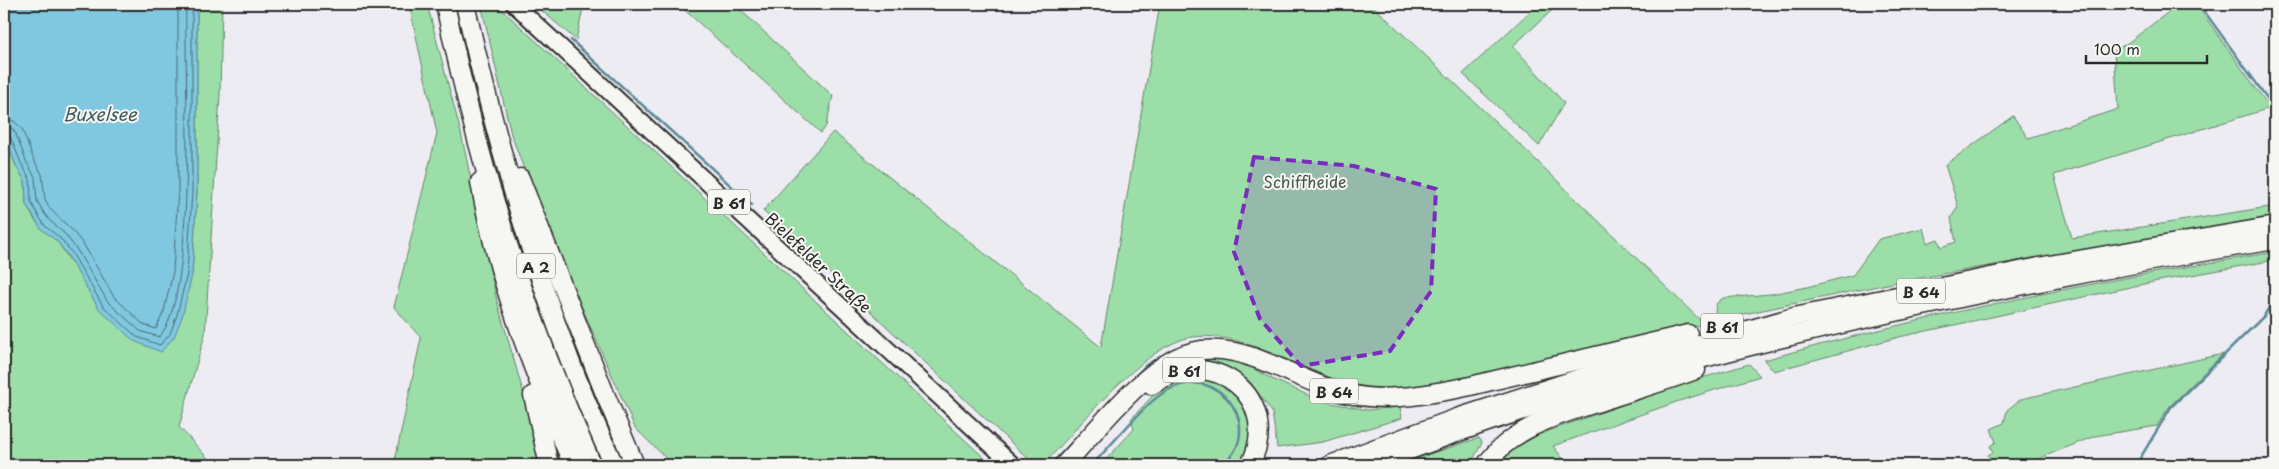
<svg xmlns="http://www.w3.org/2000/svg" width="2279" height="469" font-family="'Playpen Sans',sans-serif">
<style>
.green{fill:#9cdea8;stroke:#64846a}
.water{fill:#7fc8df;stroke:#5d8997}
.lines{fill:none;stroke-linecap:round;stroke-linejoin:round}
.shore{stroke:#4d6a73;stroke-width:1}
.stream{stroke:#5d8997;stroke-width:2.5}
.primary-casing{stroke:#2b2b2b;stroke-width:19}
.highway-casing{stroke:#2b2b2b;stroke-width:21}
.primary{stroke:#f6f6f2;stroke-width:15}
.highway{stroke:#f6f6f2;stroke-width:18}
.marked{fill:#7b2cbf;fill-opacity:0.2;stroke:#7b2cbf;stroke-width:4;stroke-dasharray:10 6;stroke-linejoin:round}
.labels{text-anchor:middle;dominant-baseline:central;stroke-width:4;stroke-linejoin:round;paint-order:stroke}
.shield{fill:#f6f6f2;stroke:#686867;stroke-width:1}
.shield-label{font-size:15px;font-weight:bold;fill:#2b2b2b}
.park-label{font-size:16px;fill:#47584a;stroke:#f6f6f2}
.street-label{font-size:16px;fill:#2b2b2b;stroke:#f6f6f2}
.water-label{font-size:18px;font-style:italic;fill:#445a61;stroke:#f6f6f2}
</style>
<rect width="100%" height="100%" fill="#edecf3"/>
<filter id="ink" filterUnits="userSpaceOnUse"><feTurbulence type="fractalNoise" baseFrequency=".02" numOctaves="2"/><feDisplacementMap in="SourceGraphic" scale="10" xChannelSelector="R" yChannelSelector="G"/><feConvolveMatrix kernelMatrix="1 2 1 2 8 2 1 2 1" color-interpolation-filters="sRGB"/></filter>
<g filter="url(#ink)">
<g class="green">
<path d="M197,4h25l-2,91 -15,239 -26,93 35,38h-210v-333l12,34 9,15 1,23 8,15 8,10 15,12 26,39 109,-5 5,-83z"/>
<path d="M409,4h18l34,129 36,168 35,122 9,42h-147l27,-127 -27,-31 43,-174z"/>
<path d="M481,4h15l496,461h-319l-38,-37 -59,-134 -16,-28 -49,-132z"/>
<path d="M534,4h50l-8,36z"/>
<path d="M678,4h56l99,92 -7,30 -5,7z"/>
<path d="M1160,4h211l165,156 168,164c-60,14 -121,27 -181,41 -39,9 -79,21 -119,23 -47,3 -74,-10 -116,-28 -28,-12 -63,-27 -95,-23 -49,6 -115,92 -150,128h-8l-272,-254 70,-79 268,215z"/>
<path d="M1538,4h21l-46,42 51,57 -25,43 -76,-72z"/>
<path d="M2179,4h17l74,104 -216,67 18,63 203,-32v10l-378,66 -177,37 -5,-7 1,-8 7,-6 48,-4 36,-7 46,-12 26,-36 44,-11 4,15 11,-4 3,8 15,-5 -5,-24 7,-12 -13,-41 68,-49 15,22 90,-29 -4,-58 15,-9z"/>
<path d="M2275,252v8l-122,22 -254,55 -125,34 -10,-11c168,-47 339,-80 511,-108z"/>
<path d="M2223,354l-54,53 -12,19 -62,10 -72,29h-30l-5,-10 5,-3 -3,-6 6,-4 -5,-13 13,-6 3,-13 14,-11z"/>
<path d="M1213,357l29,5 30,17 49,22 47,9 32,-3 2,11 -79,24 -46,6 -5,-36 -22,-30 -18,-10 -44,-9v-5z"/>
<path d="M1749,364l11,12 -81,25 -126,45 15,19h-73c10,-14 26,-24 42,-30l138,-49z"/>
<path d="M1202,377l22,8 18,15 6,15 4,20 -9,30h-142l33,-36 -3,-10 26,-28 20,-12z"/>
<path d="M1479,438l3,5 -12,22h-67l-1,-2z"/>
</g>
<path class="water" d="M4,4h193v188l-5,83 -10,42 -8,20 -13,15 -27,-11 -35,-32 -31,-53 -11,-15 -16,-12 -15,-25 -1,-23 -9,-15 -12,-34z"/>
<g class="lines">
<g class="shore">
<path d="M4,119l10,2 8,8 11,29 9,16 3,25 5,10 21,20 13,16 30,52 30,28 12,4 8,-18 9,-39 5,-81v-187"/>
<path d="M4,126l8,2 4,6 10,27 9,16 2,24 7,12 6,8 15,13 12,16 31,52 32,29 19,6c39,-41 25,-269 27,-333"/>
<path d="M4,133l6,3 11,27 9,16 1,23 8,15 6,9 15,12 12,15 31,53 34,31 23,8 10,-11 7,-19 10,-41 5,-83v-187"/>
</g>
<g class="stream">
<path d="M2199,4l76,105"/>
<path d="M571,40l181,165"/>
<path d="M1127,385l19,-20 29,-17"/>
<path d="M1050,465l34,-35"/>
<path d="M1092,465c19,-19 54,-64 76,-75 54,-29 99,43 53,75"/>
<path d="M2136,465l35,-58 93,-91 11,-19"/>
</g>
<g class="primary-casing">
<path id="primary" d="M514,4l499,461"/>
</g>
<g class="highway-casing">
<g id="highway">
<path d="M445,4c32,157 82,314 147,461"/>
<path d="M465,4c36,158 81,314 149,461"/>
<path d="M520,178l85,216 30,71"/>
<path d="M480,182c17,98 54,192 93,283"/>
<path d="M1152,385c60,-43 132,13 98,80"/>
<path d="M533,395l16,70"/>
<path d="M1064,465c30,-32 73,-87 112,-107 56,-30 121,27 177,37 37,7 76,-1 113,-8l222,-53"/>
<path d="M1330,465l127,-47 139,-45 198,-56 255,-52 226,-39"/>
<path d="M1372,465c130,-53 266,-91 402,-125 166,-40 333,-73 501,-100"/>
<path d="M1486,465c26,-39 77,-51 119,-65 30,-10 61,-19 91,-30"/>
</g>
</g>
<use href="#primary" class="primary"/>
<use href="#highway" class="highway"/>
</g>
</g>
<path class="marked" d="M1254,157l100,9 82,23 -5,102 -41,60 -89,15 -41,-47 -26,-67z"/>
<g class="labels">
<g class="shield">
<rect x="708" y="189.5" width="42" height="25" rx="4"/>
<rect x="517" y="253.5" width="38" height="25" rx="4"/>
<rect x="1897" y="278.5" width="48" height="25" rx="4"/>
<rect x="1701" y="313.5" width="42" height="25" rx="4"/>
<rect x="1163" y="357.5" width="42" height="25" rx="4"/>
<rect x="1310" y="378.5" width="48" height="25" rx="4"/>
</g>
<g class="shield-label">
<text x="729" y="202">B 61</text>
<text x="536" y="266">A 2</text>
<text x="1921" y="291">B 64</text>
<text x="1722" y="326">B 61</text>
<text x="1184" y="370">B 61</text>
<text x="1334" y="391">B 64</text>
</g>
<g class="park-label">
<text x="1305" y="181">Schiffheide</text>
</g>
<g class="street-label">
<text transform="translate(819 262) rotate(43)">Bielefelder Straße</text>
</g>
<g class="water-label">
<text x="100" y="113">Buxelsee</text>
</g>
</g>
<rect width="2279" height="469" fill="none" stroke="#f6f6f2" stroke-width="20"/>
<rect x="10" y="10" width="2259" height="449" fill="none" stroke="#2b2b2b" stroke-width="2" filter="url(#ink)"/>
<path d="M2086 55v8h121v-8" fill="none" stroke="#2b2b2b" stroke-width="2.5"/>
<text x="2094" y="55" font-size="15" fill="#2b2b2b" stroke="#f6f6f2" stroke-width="4" paint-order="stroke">100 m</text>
</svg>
